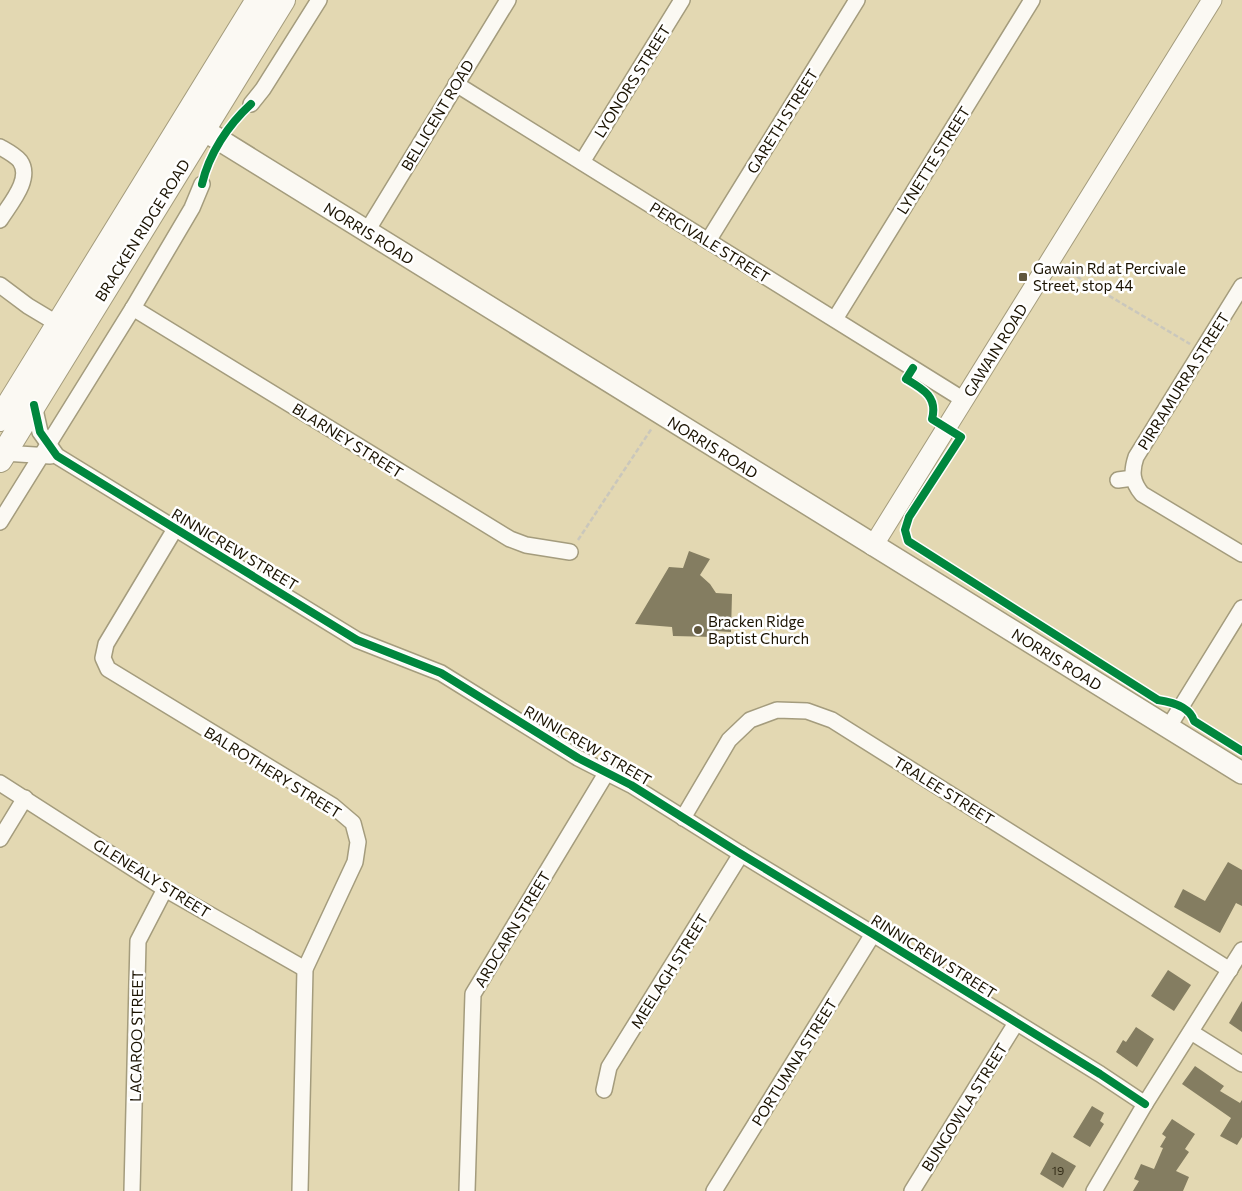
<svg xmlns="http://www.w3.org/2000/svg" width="1242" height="1191" font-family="Commissioner,sans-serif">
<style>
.building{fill:#847d61}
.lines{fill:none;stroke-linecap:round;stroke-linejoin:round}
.minor-casing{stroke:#a49c7d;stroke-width:18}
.tertiary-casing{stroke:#a49c7d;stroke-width:21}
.secondary-casing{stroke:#a49c7d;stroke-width:24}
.primary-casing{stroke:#a49c7d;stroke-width:26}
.path{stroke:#cac7bc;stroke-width:2.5;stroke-dasharray:5 2.5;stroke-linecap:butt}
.minor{stroke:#fbf9f3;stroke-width:15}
.tertiary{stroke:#fbf9f3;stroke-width:19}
.secondary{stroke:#fbf9f3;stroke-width:21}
.primary{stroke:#fbf9f3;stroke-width:24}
.cycleway-casing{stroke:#fff;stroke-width:11}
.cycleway{stroke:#00873e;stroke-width:8}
.poi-dot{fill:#60573e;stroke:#fff;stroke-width:2}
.labels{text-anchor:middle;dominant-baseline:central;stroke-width:5;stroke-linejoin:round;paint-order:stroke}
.number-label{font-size:12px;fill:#342d18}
.street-label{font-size:15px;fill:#1a1200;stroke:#fff}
.poi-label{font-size:15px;fill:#1a1200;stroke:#fff;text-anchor:start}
</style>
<rect width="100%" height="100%" fill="#e3d8b2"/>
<g class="building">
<path d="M689,551l21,8 -10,16 10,9 6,9 16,1 -1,38 -16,-1v6l-42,-1 -1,-9 -37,-3 34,-57 14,1z"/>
<path d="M1228,862l14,8v36l-6,-3 -16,30 -46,-26 9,-18 22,12z"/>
<path d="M1168,970l23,15 -17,26 -23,-15z"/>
<path d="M1242,1001v31l-13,-9z"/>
<path d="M1136,1027l18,12 -17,28 -21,-15 7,-12 3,2z"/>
<path d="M1195,1066l29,20 -4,5 20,12 2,-3v37l-5,8 -17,-9 11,-18 -49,-34z"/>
<path d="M1092,1106l12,7 -4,8 4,3 -14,23 -17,-10z"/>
<path d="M1172,1119l23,15 -10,15 4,3 -13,19 13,6 -6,14h-50l6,-10 -5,-2 7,-15 13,5 9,-21 -3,-1 6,-10 -4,-3z"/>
<path d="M1052,1152l24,14 -13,22 -23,-14z"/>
</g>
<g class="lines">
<g class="minor-casing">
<g id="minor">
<path d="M456,84l508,316"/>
<path d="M251,104l12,-15 56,-89"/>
<path d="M0,147c7,4 15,8 20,14 13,18 -11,44 -20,59"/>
<path d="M582,162l100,-162"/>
<path d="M367,231l141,-231"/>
<path d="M708,241l149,-241"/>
<path d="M0,285l28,21 30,18"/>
<path d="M1242,286l-106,171c-5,15 -4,25 6,37l100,60"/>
<path d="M133,308l377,231 16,6 44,7"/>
<path d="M835,319l197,-319"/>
<path d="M34,405l6,27 17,24 300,184 84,33 137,85 53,27 110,69 132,80 227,140 45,30"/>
<path d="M4,453l46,3"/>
<path d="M1118,480l15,-2"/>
<path d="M0,522l133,-214 59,-100 10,-24"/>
<path d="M175,529l-69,115 -3,14 5,11 225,137 20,17 5,19 -3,20 -50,107 -5,222"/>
<path d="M1168,728l74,-120"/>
<path d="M0,783l165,106 140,80"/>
<path d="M683,818l46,-78 21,-20 27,-10 30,1 25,9 398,250"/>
<path d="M0,839l25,-41"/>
<path d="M1191,1032l51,32"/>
<path d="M604,1090l5,-23 132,-213"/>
<path d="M132,1191l6,-250 27,-52"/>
<path d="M467,1191l6,-197 134,-222"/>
<path d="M714,1191l159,-257"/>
<path d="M912,1191l104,-168"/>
<path d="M1094,1191l51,-87 97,-154"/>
</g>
</g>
<g class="tertiary-casing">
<path id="tertiary" d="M873,546l339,-546"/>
</g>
<g class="secondary-casing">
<path id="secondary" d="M189,121l1053,652"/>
</g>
<g class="primary-casing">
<g id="primary">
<path d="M0,419l258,-419"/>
<path d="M0,460l283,-460"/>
</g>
</g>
<g class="path">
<path d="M1064,269l126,75"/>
<path d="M578,540l74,-112"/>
</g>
<use href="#minor" class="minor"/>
<use href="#tertiary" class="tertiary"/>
<use href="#secondary" class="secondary"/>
<use href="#primary" class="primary"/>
<g class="cycleway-casing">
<g id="cycleway">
<path d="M202,184c7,-30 26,-59 49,-80"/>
<path d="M913,368l-7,11c17,10 32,18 26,40l29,18 -52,80 -4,13 3,11 250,159c14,2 32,7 36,21l48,30"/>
<path d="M34,405l6,27 17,24 300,184 84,33 137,85 53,27 110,69 132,80 227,140 45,30"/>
</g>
</g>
<use href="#cycleway" class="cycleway"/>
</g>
<g class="poi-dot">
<rect x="1018" y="272" width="10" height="10" rx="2.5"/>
<circle cx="698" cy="630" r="5"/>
</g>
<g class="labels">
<g class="number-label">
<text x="1058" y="1170">19</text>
</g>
<g class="street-label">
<text transform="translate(632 81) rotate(-58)">LYONORS STREET</text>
<text transform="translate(437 115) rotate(-59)">BELLICENT ROAD</text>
<text transform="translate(782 121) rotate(-58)">GARETH STREET</text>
<text transform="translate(933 160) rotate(-58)">LYNETTE STREET</text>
<text transform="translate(142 230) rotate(-58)">BRACKEN RIDGE ROAD</text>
<text transform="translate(369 233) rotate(32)">NORRIS ROAD</text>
<text transform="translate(710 242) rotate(32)">PERCIVALE STREET</text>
<text transform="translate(995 350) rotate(-58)">GAWAIN ROAD</text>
<text transform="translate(1183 381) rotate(-58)">PIRRAMURRA STREET</text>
<text transform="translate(348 440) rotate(32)">BLARNEY STREET</text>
<text transform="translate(713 447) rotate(32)">NORRIS ROAD</text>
<text transform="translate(235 549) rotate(31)">RINNICREW STREET</text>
<text transform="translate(1057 659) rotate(32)">NORRIS ROAD</text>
<text transform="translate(588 745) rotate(30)">RINNICREW STREET</text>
<text transform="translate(273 772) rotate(32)">BALROTHERY STREET</text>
<text transform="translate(944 790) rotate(32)">TRALEE STREET</text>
<text transform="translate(152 878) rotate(32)">GLENEALY STREET</text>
<text transform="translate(512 929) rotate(-59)">ARDCARN STREET</text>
<text transform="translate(934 956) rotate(32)">RINNICREW STREET</text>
<text transform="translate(669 971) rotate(-58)">MEELAGH STREET</text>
<text transform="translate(136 1036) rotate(-89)">LACAROO STREET</text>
<text transform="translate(794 1062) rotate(-58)">PORTUMNA STREET</text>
<text transform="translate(964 1107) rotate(-58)">BUNGOWLA STREET</text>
</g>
<g class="poi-label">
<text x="1033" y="268">Gawain Rd at Percivale<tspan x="1033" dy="17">Street, stop 44</tspan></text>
<text x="708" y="621">Bracken Ridge<tspan x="708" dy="17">Baptist Church</tspan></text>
</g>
</g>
</svg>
